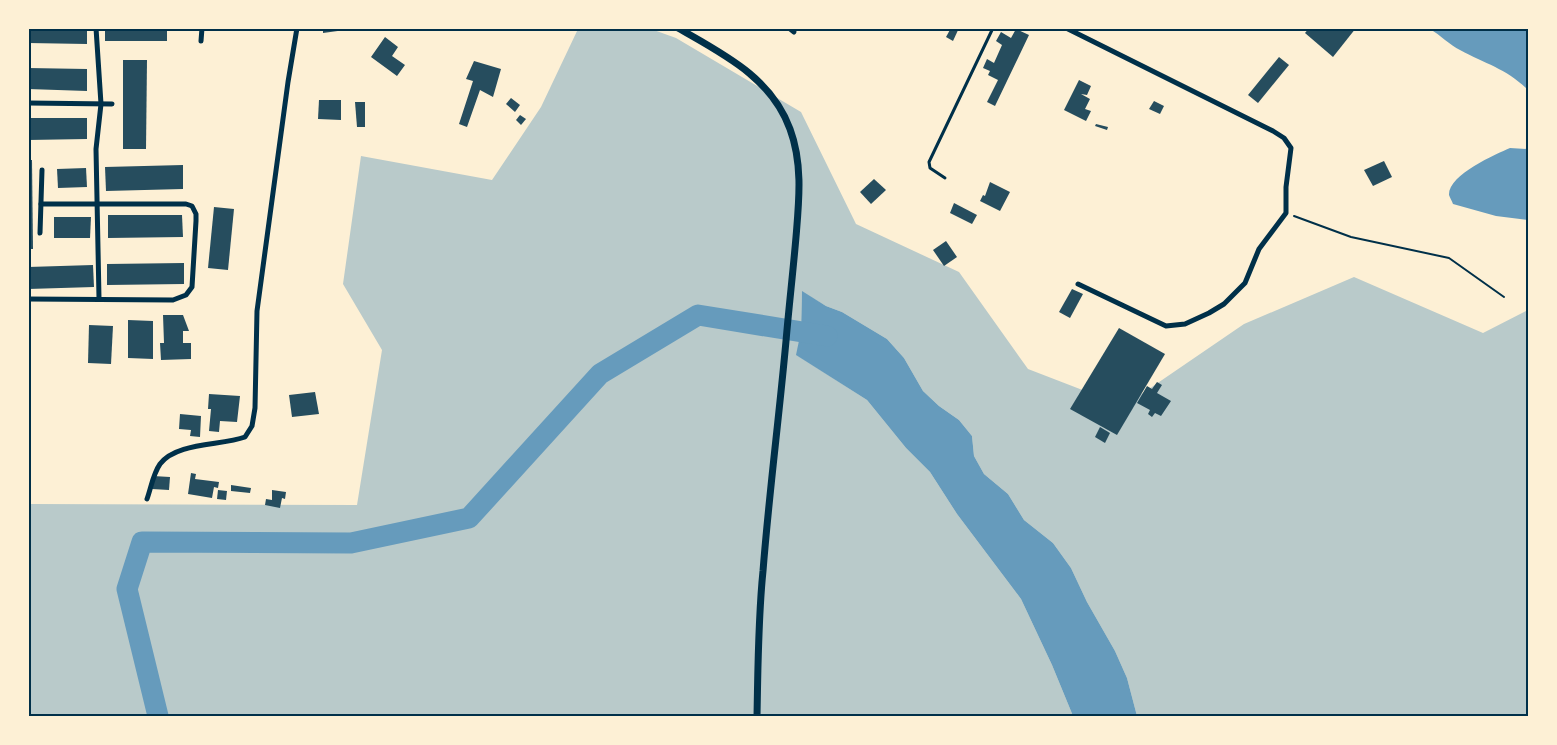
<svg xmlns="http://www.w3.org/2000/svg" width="1557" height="745" font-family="'Golos Text',sans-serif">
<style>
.green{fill:#b9caca}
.water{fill:#669bbc}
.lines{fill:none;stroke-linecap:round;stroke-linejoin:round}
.river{stroke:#669bbc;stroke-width:21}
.building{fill:#264d5e}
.path{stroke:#003049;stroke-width:2}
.service{stroke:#003049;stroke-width:3}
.minor{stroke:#003049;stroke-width:5}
.tertiary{stroke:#003049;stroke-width:7}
.neatline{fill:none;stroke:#003049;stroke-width:2}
</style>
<rect width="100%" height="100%" fill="#fdf0d5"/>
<path class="green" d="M578,29h73l25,9 125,74 55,112 103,48 69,97 96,37 120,-82 110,-47 129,56 45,-23v406h-391l-10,-38 -12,-27 -28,-49 -16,-34 -18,-25 -29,-23 -16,-26 -24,-20 -10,-18 -2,-20 -13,-16 -20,-14 -16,-15 -19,-33 -17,-19 -45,-27 -16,-6 -24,-14 -1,39 -4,24 70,45 39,48 24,24 27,42 64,85 31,66 21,51h-1044v-212l328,1 25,-155 -39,-66 18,-128 131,24 49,-73z"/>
<g class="water">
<path d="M1430,29h98v61c-21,-21 -42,-26 -68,-40 -10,-5 -20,-15 -30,-21z"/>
<path d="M1510,148l18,1v71l-32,-4 -43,-12c-1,-3 -3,-6 -4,-9 -1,-20 47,-41 61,-47z"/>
<path d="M802,291l24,15 16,6 45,27 17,19 19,33 16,15 20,14 13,16 2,20 10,18 24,20 16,26 29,23 18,25 16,34 28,49 12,27 10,38h-64l-21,-51 -31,-66 -64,-85 -27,-42 -24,-24 -39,-48 -71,-45 5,-24z"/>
</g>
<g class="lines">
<path class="river" d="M158,716l-31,-127 15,-47 209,1 118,-25 131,-144 98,-59 129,21"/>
</g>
<g class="building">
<path d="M28,28h59v16l-59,-1z"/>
<rect x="105" y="28" width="62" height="13"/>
<path d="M323,28h22v2l-22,3z"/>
<path d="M951,28h8l-6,13 -7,-4z"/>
<path d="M1309,28h47l-23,29 -28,-24z"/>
<path d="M1016,29l13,6 -34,71 -8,-4 11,-22 -10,-5 2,-4 -7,-3 4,-9 7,4 8,-18 -6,-4 5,-9 10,6z"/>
<path d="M385,37l13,10 -6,9 13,9 -8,11 -26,-19z"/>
<path d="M1279,57l10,8 -31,38 -10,-8z"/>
<path d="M123,60h24l-1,89h-23z"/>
<path d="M474,61l27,8 -8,28 -13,-7 -13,37 -8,-3 14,-43 -7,-2z"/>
<path d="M28,68l59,1v22l-59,-2z"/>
<path d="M1079,80l12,6 -4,9 -6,-1 9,5 -5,10 6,2 -5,10 -22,-11z"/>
<path d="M511,98l9,7 -5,7 -9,-8z"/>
<path d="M319,100h22v20l-23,-1z"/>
<path d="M1154,101l10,5 -4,8 -11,-5z"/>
<path d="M355,102h10v25h-8z"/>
<path d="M520,115l6,4 -5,6 -5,-5z"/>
<path d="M28,118h59v21l-59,1z"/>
<path d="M1096,124l12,3 -1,3 -12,-4z"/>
<path d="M28,160h4l1,89h-5z"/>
<path d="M1384,161l8,16 -19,9 -9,-16z"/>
<path d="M183,165v24l-77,2 -1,-24z"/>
<path d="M86,168l1,19 -29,1 -1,-19z"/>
<path d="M874,179l12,11 -15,14 -11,-12z"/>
<path d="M990,182l20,10 -10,19 -20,-10 3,-6 2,1z"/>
<path d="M954,203l23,12 -5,9 -22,-11z"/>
<path d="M214,207l20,2 -6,61 -20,-2z"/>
<path d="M108,215h74l1,22 -75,1z"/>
<path d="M54,217h37l-1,21h-36z"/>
<path d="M946,241l11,16 -13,9 -11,-16z"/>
<path d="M184,263v21l-77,1v-21z"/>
<path d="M93,265l1,22 -66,2v-22z"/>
<path d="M1072,289l11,5 -13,24 -11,-6z"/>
<path d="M163,315h20l6,16h-6v12h8v16l-30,1 -1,-17h4z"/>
<path d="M128,320l25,1v38l-25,-1z"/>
<path d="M89,325l24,1 -2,38 -23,-1z"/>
<path d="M1119,328l46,26 -48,81 -47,-26z"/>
<path d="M1157,382l5,3 -5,8 14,8 -10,15 -6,-3 -3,4 -4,-3 2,-4 -13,-7 10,-17 5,3z"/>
<path d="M315,392l4,22 -27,3 -3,-22z"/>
<path d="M209,394l31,2 -3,26 -17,-1 -1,11 -10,-1 2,-22h-3z"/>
<path d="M180,414l21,2 -1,21 -10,-1 1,-6 -12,-1z"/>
<path d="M1100,427l10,6 -5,10 -10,-6z"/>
<path d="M191,473l5,1 -1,5 24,3 -1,6 -4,-1 -2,11 -24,-4z"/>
<path d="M153,476l17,1 -1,13 -17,-1z"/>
<path d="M231,485l20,3 -1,5 -19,-2z"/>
<path d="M218,490l9,1 -1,9 -9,-1z"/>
<path d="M272,490l14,2 -1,7 -3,-1 -2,10 -15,-3 1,-6 6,1z"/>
</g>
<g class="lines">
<path class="path" d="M1294,216l57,21 98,21 55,39"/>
<path class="service" d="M945,178l-15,-10 -1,-6 64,-134"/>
<g class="minor">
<path d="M96,28l5,76 -5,45 3,149"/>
<path d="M789,28l5,4"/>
<path d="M1066,28l207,103 11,7 7,10 -5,39v26l-27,36 -14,34 -21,21 -15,9 -24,11 -19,2 -88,-42"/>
<path d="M201,41l1,-13"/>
<path d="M28,103l84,1"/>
<path d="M40,233l2,-63"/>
<path d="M28,299l145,1 13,-5 6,-8 4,-66v-7l-4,-8 -6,-2h-145"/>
<path d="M147,499c4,-11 6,-25 13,-35 17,-22 61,-18 85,-27l7,-11 3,-18 2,-97 31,-229 9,-54"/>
</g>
<path class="tertiary" d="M678,28c45,26 93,49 112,101 13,35 9,72 6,108 -3,35 -7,69 -10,104 -7,77 -17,153 -23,230 -5,49 -5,97 -6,145"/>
</g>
<rect width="1557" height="745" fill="none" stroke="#fdf0d5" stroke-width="60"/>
<rect x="30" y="30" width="1497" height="685" class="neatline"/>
</svg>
